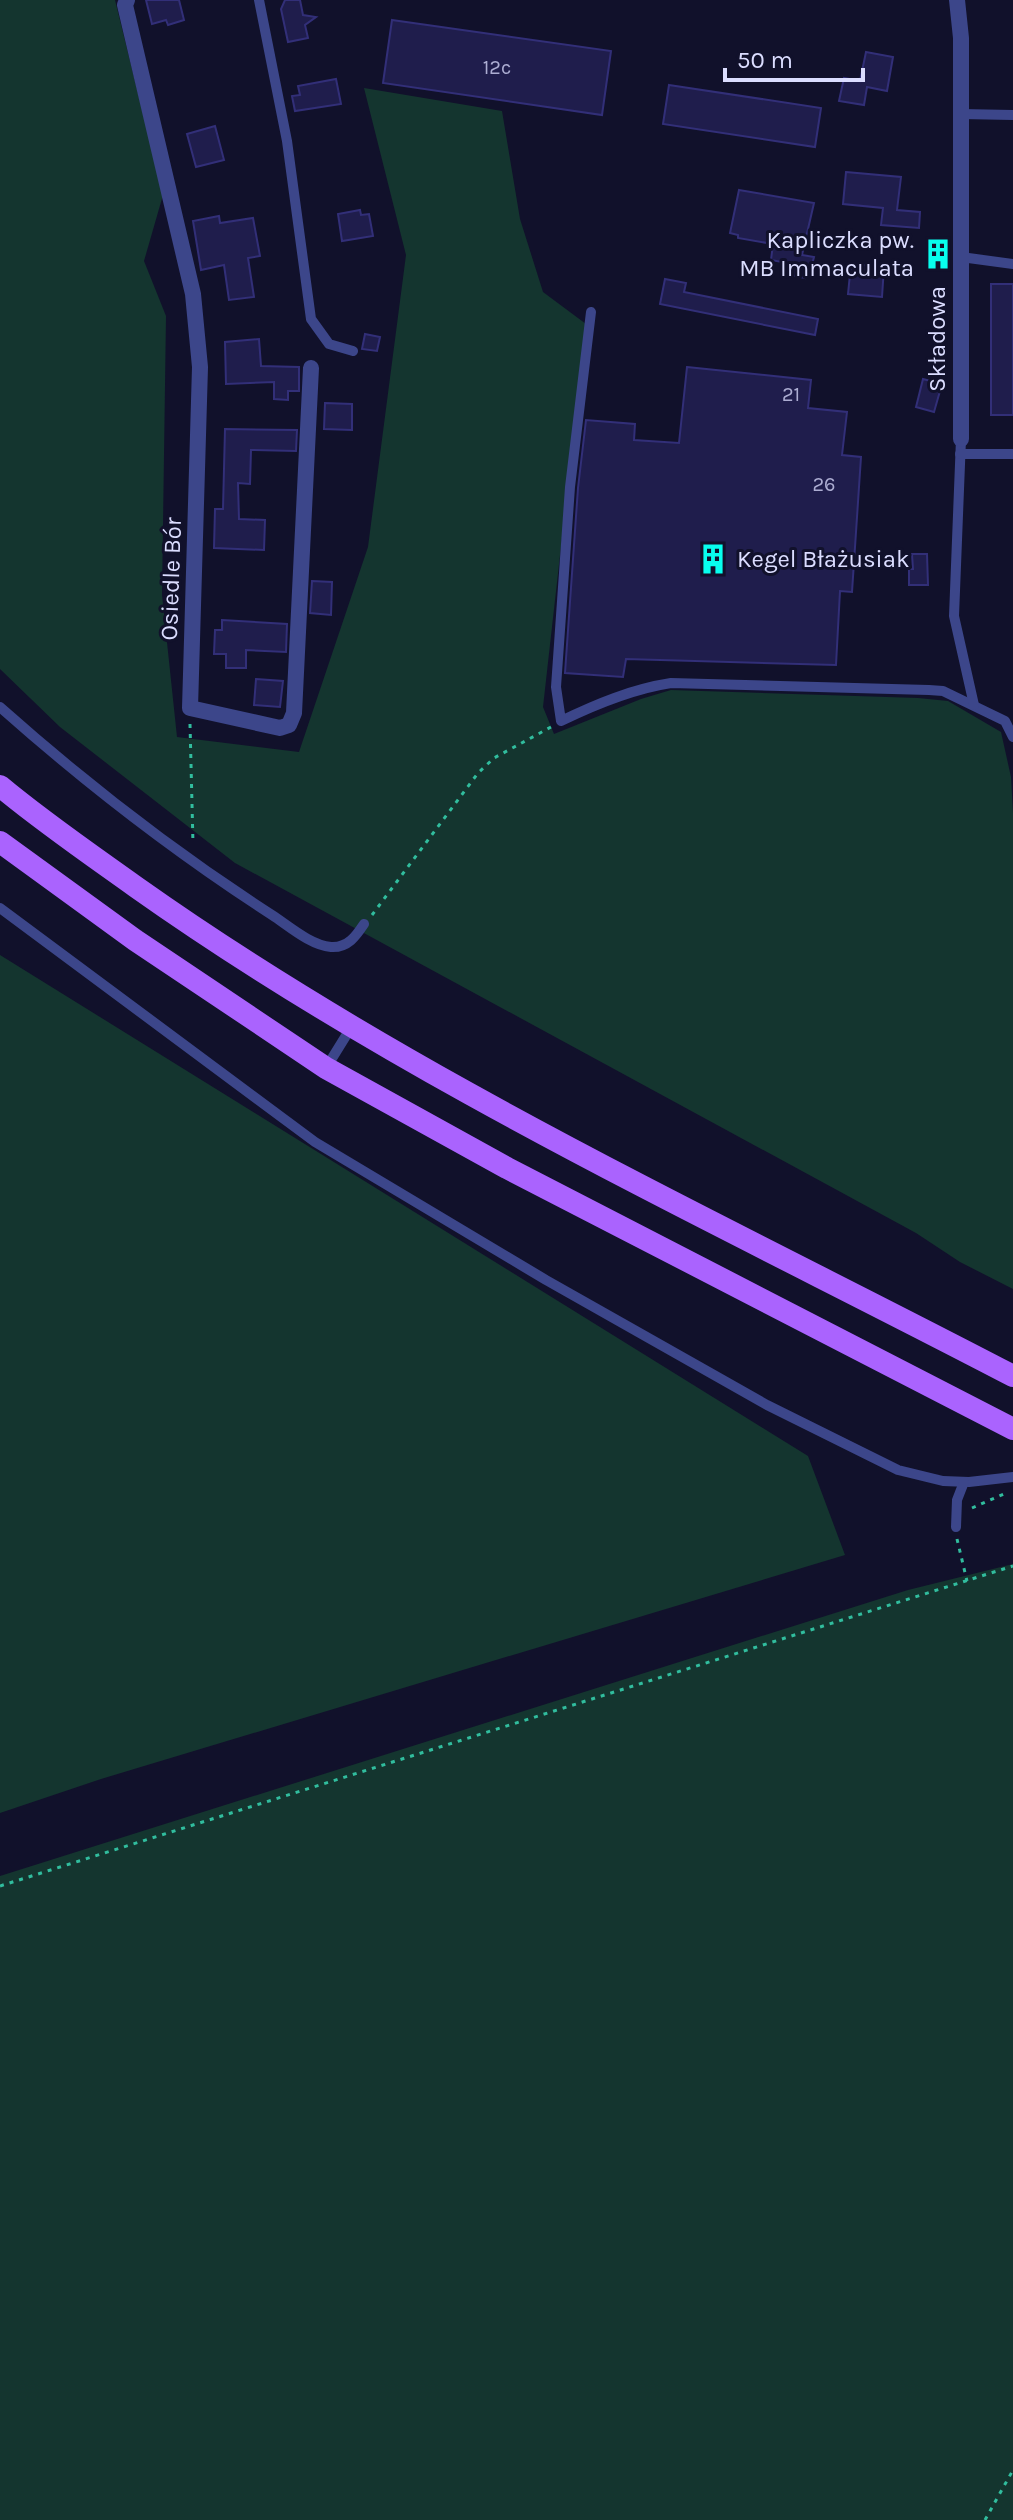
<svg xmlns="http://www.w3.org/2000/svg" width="1013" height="2520" font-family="Karla,sans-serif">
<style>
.green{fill:#14352f}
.building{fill:#1f1d4c;stroke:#322f78;stroke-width:2}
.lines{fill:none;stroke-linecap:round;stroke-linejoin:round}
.path{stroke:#31bd9e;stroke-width:3;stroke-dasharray:4 6;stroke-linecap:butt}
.service{stroke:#3c468a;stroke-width:10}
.minor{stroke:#3c468a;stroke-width:16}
.primary{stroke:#aa63fe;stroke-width:22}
.labels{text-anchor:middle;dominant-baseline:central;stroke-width:6;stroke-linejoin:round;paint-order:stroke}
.number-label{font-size:20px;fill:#acadd2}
.poi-label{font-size:24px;fill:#dbddff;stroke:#11112b;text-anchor:end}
.street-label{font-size:24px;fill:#dbddff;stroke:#11112b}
</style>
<rect width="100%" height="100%" fill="#11112b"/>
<g class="green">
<path d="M0,0h115l48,195 -19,66 22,55 -4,279 15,142 122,15 69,-205 38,-292 -42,-167 138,23 18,108 23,73 43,32 -43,383 11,27 87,-35 30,-9 247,8 30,3 53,31 10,45 2,36v476l-53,-27 -44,-29 -681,-370 -175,-136 -60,-58z"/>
<path d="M0,955l808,501 37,99 -744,224 -101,34z"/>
<path d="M1013,1564v956h-1013v-644l908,-286z"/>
</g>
<g class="building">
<path d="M146,0h33l5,20 -16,5 -2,-5 -14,4z"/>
<path d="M285,0h15l3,15 13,2 -11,8 3,13 -20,4 -7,-33z"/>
<path d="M392,20l219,31 -9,64 -219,-32z"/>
<path d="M866,52l27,5 -6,34 -20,-4 -3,18 -25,-4 5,-23 16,3z"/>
<path d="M336,79l5,25 -46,7 -3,-15 8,-1 -2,-9z"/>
<path d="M669,85l152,23 -6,39 -152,-23z"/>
<path d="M215,126l9,34 -28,7 -9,-33z"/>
<path d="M846,172l55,5 -4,33 23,2 -1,16 -38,-3 2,-17 -40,-4z"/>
<path d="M739,190l75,13 -12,52 12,2 -4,15h-3l-2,6 -14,-3 2,-11 -22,-4 2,-16 -35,-6v-3l-8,-2z"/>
<path d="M360,210l1,5 8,-1 4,22 -31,5 -4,-27z"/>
<path d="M219,216l1,7 33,-5 7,38 -12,2 6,39 -25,3 -5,-35 -23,5 -8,-49z"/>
<path d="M851,264l33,3 -2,30 -34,-3z"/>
<path d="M665,279l21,4 -2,9 134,27 -3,16 -155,-31z"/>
<rect x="991" y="284" width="22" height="131"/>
<path d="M365,334l15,3 -3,14 -15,-2z"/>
<path d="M259,339l2,27 38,1v24h-11v9l-14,-1v-17l-48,2 -1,-42z"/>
<path d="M687,367l124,13 -3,28 39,4 -5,43 19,2 -9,135 -12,-1 -4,74 -210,-6 -3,18 -58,-4 13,-185 8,-68 49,4 -1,16 45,3z"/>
<path d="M923,379l19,5 -8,28 -18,-5z"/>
<path d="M325,403l27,1v26l-28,-1z"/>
<path d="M225,429l72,1 -1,21 -45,-1 -1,34 -12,-1 1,36 26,1 -1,30 -50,-2 1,-39h8z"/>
<path d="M912,554h15l1,31h-19v-16h4z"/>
<path d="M312,581l20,1 -1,33 -21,-2z"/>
<path d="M222,620l65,4 -1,28 -40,-2v18h-20v-14h-12l1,-24h7z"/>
<path d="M256,679l27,2 -3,26 -26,-2z"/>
</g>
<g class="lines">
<g class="path">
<path d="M190,724l3,120"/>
<path d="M372,915l106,-142 16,-15 57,-31"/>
<path d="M972,1508l34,-15"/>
<path d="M957,1539l10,42"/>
<path d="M0,1886l1013,-320"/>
<path d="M985,2520l28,-50"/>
</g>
<g class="service">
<path d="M259,0l28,141 24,178 18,25 24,7"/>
<path d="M961,114l52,1"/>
<path d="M961,257l52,7"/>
<path d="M591,312l-21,175 -14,200 5,34c35,-17 71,-32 110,-38l258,7 14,1 62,30 8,16"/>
<path d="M961,439l-7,177 20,89"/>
<path d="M960,454h53"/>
<path d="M0,707c82,73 179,148 272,208 17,11 38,30 59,32 17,1 25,-11 33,-23"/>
<path d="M0,908l315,234 231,138 221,125 131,65 45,11 26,1 44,-5"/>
<path d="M326,1068l26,-42"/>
<path d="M956,1527l1,-27 7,-18"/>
</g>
<g class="minor">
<path d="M127,0l-2,5 68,289 7,73 -10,341 90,20 9,-3 5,-12 17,-345"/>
<path d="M957,0l4,38v401"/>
</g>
<g class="primary">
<path d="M0,786c43,36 90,68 136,101 274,194 580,334 877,489"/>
<path d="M0,842l135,98 191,128 181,100 506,261"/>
</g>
</g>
<defs>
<g id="building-bare" transform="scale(2.4)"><path d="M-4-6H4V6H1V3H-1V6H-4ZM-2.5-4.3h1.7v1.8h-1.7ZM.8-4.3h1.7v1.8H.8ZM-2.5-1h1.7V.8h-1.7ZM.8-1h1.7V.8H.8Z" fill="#08feee" stroke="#11112b" stroke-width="2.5" paint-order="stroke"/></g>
</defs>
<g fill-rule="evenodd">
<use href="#building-bare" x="938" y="254"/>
<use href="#building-bare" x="713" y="559"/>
</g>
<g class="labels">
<g class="number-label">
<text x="497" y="67">12c</text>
<text x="791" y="394">21</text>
<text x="824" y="484">26</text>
</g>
<g class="poi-label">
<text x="914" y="240">Kapliczka pw.<tspan x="914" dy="28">MB Immaculata</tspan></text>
<text x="737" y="559" text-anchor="start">Kegel Błażusiak</text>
</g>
<g class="street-label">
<text transform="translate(937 339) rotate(-90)">Składowa</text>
<text transform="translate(171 579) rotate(-88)">Osiedle Bór</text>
</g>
</g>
<path d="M725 68v12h138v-12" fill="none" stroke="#dbddff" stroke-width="4"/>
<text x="737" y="68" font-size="24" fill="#dbddff" stroke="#11112b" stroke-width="6" paint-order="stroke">50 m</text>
</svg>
